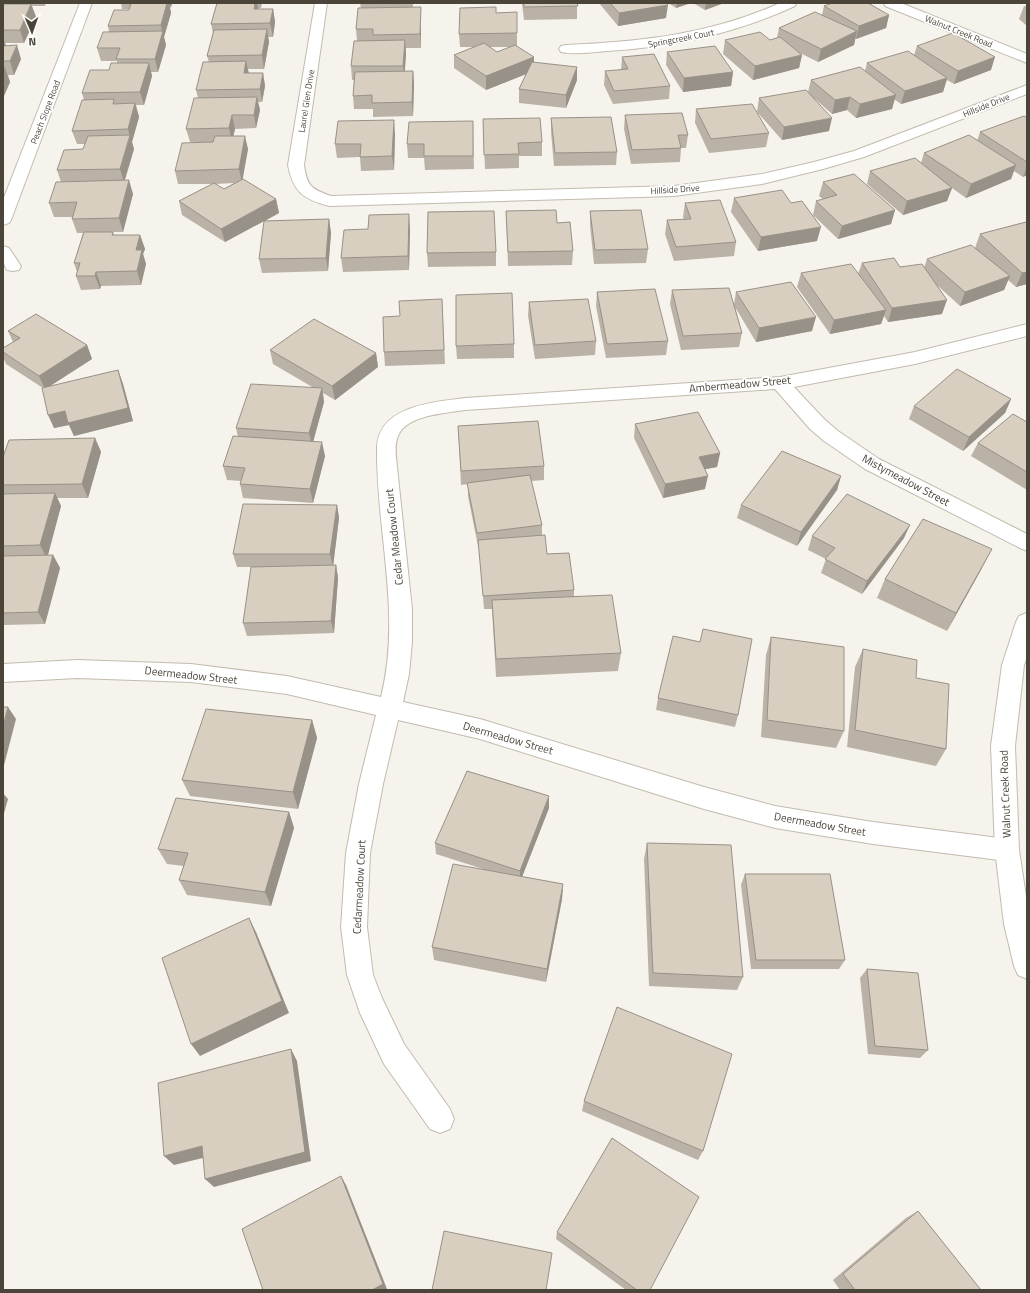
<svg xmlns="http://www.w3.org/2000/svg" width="1030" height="1293" font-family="'Titillium Web',sans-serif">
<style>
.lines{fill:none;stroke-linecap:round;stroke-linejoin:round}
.minor-casing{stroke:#c2bbae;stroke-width:2}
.tertiary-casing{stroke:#c2bbae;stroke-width:2}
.minor{fill:#fff;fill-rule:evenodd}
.tertiary{fill:#fff;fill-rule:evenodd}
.wall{fill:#bab2a6;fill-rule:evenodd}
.shaded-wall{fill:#979187}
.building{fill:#d8cfc1;stroke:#979187}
.labels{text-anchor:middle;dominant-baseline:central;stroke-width:3.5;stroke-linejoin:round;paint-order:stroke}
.far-street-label{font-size:9px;fill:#4b4439;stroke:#fff}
.street-label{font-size:11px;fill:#4b4439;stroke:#fff}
</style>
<rect width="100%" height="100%" fill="#f6f3ec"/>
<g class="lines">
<g class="minor-casing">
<g id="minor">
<path d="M80,3h12l-81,217 -2,3 -6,2v-25z"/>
<path d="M315,3h12l-23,162c3,21 7,24 27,31l343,-10 88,-12 52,-12 40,-11 173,-66v9l-163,63 -41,12 -61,15 -88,12 -345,10c-26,-7 -36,-14 -41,-41z"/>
<path d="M780,3h16l-1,3c-61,28 -121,41 -188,45 -15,1 -32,4 -46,1l-2,-3 2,-3 5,-1c74,-3 146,-11 214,-42z"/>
<path d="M3,246l6,2 12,18 -2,4 -6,1 -6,-1c-5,-8 -4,-15 -4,-24z"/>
<path d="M1027,324v12l-112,28 -121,23 30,32 14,12 41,28 148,75v17l-7,-3 -155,-79 -41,-28 -14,-12 -35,-40 -310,21c-19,3 -59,5 -67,26 -4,9 -2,21 -1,31l15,142v33l-3,32 -6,28 77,17 224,68 71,19 98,16 134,17 9,3 3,8 -3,8 -9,3 -134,-17 -98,-16 -71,-19 -224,-70 -82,-19 -15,64 -13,69 -3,74 6,48 9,23 22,46 46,65 4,10 -4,10 -10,4 -10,-4 -46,-65 -24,-51 -13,-38 -6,-48 5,-74 13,-69 17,-69 -89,-21 -96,-12 -114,-4 -74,4v-18l74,-4 114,4 96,12 94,21c21,-84 -5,-165 -4,-250 2,-41 56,-45 88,-49l315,-21 135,-25z"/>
</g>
</g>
<g class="tertiary-casing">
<g id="tertiary">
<path d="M884,3h17l126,51v9l-142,-57z"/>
<path d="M1027,613v43l-3,9 -9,81 4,104 8,53v76l-9,-4 -4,-9 -10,-42 -9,-74 -4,-104 11,-81 14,-43 3,-6z"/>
</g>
</g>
<use href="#minor" class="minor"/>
<use href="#tertiary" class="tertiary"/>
</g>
<g class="wall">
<path d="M3,3h43l-1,3h-13l4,11 -12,26h-19l1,2 15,14 -7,16h-6l2,7 -7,16z"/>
<path d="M121,3h51l-2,5 1,5 -7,24 2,8 -8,27h-7l1,4 -8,29h-8l3,12 -7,25 2,7 -9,31 8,14 -10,38h-10l1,3h26l5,14 -2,5 3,10 -5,21 -40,1 -1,3 -19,1 -5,-14 1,-4 -3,-9 9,-30h-6l-5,-14v-2h-18l-5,-14 12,-21 -4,-12 26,-21 2,-5h-8l-5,-13 12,-31 -2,-7 35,-30v-2h-16l-4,-13 12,-16 -1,-6 21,-16v-1h-7z"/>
<path d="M217,3h45l-1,5h-3v1h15l2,13 -2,15h-5l1,5 -5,27h-16l1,4h14l2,13 -3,16h-4l2,8 -4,18 -21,1 -2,7 15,13 -6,30 34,20 3,14 -14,8 64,-2 2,14 -3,38 -66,2 -3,-14 5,-38 -39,21 -43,-27 -3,-14 34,-17h-35l-3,-13 39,-29h-24l-4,-13 12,-31 -2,-8 13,-28 -2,-6 6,-23 -2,-9zM234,183l-10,6 -9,-5z"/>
<path d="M360,3h53v4l8,14v27h-15v6l-1,17h8l1,13 -1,32 -40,1v-8h-19l-1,-13 1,-16h-2l-1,-14 6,-25 -1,-12 5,-21z"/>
<path d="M522,3h55v16l-53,1z"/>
<path d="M599,3h67v15l-48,8z"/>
<path d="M668,3h23l-15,5z"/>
<path d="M693,3h31l-19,7z"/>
<path d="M824,6l65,9 -3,13 -30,11h-1l-1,6 -36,17 -18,-9 2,2 -3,13 -46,12 -30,-26 2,-14h45l7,-2 2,-10 43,-13z"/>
<path d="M1024,6h3v20l-8,-7z"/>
<path d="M496,13l21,20v13l17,16 43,18 -11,28 -47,-5v-14l7,-15 -40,16 -32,-22v-13l21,-8h-15l-1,-13zM489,47h22l-14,5z"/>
<path d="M917,46l74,24 -37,14 -7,-4 -4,12 -42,12 -7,-5 -2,10 -36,9 -9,-8 -15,4 -17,-15 14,32 -47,9 -25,-28 2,-14 49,-6 3,-12 54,-9 2,-8 47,-8z"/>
<path d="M667,52l66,20 -2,14 -48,6 -17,-27z"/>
<path d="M622,57l48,29 -1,13 -56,5 -9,-19 1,-14 16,-1z"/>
<path d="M696,109l73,24 -3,14 -57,6 -14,-30z"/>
<path d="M625,115l63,20 -2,13h-5l-1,14 -49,2 -7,-35z"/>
<path d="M551,118l66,34 -1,13 -62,1 -3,-34z"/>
<path d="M1027,118v57l-4,2 -9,-6 -3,8 -45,19 -14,-10 -5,13 -44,14 -36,-31 3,-13 51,-8 3,-10 53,-12 3,-9z"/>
<path d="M483,119l59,23v14h-23v12l-34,1z"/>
<path d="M473,121l1,48 -49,1 -1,-12h-16l-1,-14z"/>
<path d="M395,134l-1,36 -33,1 -1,-14 -23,1 -2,-14z"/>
<path d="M823,182l72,28 -4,14 -53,15 -25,-24 3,-14 7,-2 -4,-3z"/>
<path d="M734,198l83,43 -59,10 -27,-39z"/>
<path d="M685,203l51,39 -2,14 -60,5 -9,-27 2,-14 17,-1 -1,-2z"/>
<path d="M506,211l51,12 16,28 -1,14 -64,1z"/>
<path d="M590,211l58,38 -2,14 -52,1 -4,-39z"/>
<path d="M1026,222l1,62 -11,3 -8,-7 -4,10 -44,16 -22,-20 4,28 -54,8 -4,-6 -3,8 -51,10 -33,-47 4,-14 57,1 4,-11 38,4 24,1 3,-9 48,-11 5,-14z"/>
<path d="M410,228l-1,42 -66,2 -2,-14z"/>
<path d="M496,252v14l-68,1 -1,-14z"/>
<path d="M672,290l62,14 2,-12 76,39 -56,11 -21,-35 7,26 -3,14 -58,3 -11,-46z"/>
<path d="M597,292l71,49 -2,14 -60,3 -10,-52z"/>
<path d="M442,299l3,65 -60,2 -1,-14 16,-36z"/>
<path d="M529,302l67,39 -1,14 -60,4 -7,-43z"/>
<path d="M8,331l79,14 5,14 -43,28 69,-17 5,14 10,37 -59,15 -5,-11 -15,3 -11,-40 -37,-24 -3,-7v-9l10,-6z"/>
<path d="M514,344v14l-57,1 -1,-13z"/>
<path d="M270,350l106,3 2,14 -43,33 -12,-7 1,9 -11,39 12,15 -12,47 -70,-5 -3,-14 1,-3 -14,-1 -4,-14 15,-29 -2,-9 78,-40 -41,-24z"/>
<path d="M1011,399l-6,14 -42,38 -54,-32 5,-13z"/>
<path d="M1027,422v68l-56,-34 7,-13z"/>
<path d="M635,424l85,29 -3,14 -12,2v20l-42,9 -29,-60z"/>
<path d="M458,426l86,40v14l-13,1 11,44v11l5,18 27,36v6l47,57 -3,18 -122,6 -4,-68h-8l-5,-63h-1l-10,-50v-12l-7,1z"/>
<path d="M95,438l6,14 -13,46h-31l4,8 -14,49h6l7,13 -15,56 -42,1v-168z"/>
<path d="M841,476l-4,14 -40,56 -60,-28 4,-13z"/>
<path d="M337,505l2,13 -6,47h3l2,13 -4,55 -87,3 -4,-13 11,-56h-17l-4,-13z"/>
<path d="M812,536l92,2 -42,56 -41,-21 5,-14 -18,-9z"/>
<path d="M982,568l-35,63 -70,-33 8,-19z"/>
<path d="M771,637l73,94 -8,17 -75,-11 5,-82z"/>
<path d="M700,642l38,73 -3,12 -79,-17 2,-12z"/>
<path d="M863,649l53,29 30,71 -10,17 -89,-19 8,-80z"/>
<path d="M312,720l5,18 -19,71 -108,-13 -8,-16z"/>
<path d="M549,808l-27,69 41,7 -1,15 -16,83 -112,-22 -2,-13 51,-78 -47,-15 -1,-11z"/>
<path d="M289,812l5,16 -23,78 -84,-11 -8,-15 5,-14 -17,-2 -9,-15z"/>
<path d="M647,843l96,134 -6,13 -88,-4 -5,-127z"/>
<path d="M745,874l100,86 -6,9h-88l-10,-84z"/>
<path d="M867,969l61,81 -8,8 -52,-4 -8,-76z"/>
<path d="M584,1101l119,50 -5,9 -116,-49z"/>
<path d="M918,1211l63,79h-141l-7,-10 73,-62z"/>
<path d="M557,1232l93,58h-24l-70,-51z"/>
</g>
<g class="shaded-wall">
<path d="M167,3h2l2,10 -7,24 2,8 -8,27 -3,-13 7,-26 -1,-8z"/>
<path d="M169,3h3l-1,5z"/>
<path d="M255,3h2l2,9 -5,-3z"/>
<path d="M677,3h14l-15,5z"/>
<path d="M706,3h18l-19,7z"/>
<path d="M31,4l5,13 -12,26 -4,-13z"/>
<path d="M668,5l-2,13 -48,8 1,-13z"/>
<path d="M421,7v41l-1,-14z"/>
<path d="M273,9l2,13 -2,15 -3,-14z"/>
<path d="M889,15l-3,13 -30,11 3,-13z"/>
<path d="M267,29l2,13 -5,27 -2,-14z"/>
<path d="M857,31l-3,14 -36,17 3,-13z"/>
<path d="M3,38l4,10 -4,8z"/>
<path d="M405,40l1,14 -2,25 -1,-13z"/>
<path d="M17,45l4,14 -7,16 -4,-14z"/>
<path d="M802,55l-3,13 -46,12 2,-14z"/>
<path d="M534,57v14l-48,19v-14z"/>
<path d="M995,57l-4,13 -37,14 4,-13z"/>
<path d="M246,61l3,14 -5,-2z"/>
<path d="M149,63l3,13 -8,29 -4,-13z"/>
<path d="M577,67v13l-11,28v-13z"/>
<path d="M5,68l5,14 -7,16v-25z"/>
<path d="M413,71l1,13 -1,32 -1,-14z"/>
<path d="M733,72l-2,14 -48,6 1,-14z"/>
<path d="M263,73l2,13 -3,16 -2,-13z"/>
<path d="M947,78l-4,14 -42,12 4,-13z"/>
<path d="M896,95l-4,14 -36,9 4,-14z"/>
<path d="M257,97l3,13 -4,18 -2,-13z"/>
<path d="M850,97l-3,13 -15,4 3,-14z"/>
<path d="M135,103l4,14 -7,25 2,7 -10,33 -4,-13 10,-32 -2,-8z"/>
<path d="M232,115l3,14 -3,13 -3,-14z"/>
<path d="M832,118l-3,13 -47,9 2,-13z"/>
<path d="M394,120l1,14 -1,36 -2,-14z"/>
<path d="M245,136l3,13 -6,34 -3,-14z"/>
<path d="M1016,165l-5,14 -45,19 5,-14z"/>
<path d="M1027,167v8l-4,2z"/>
<path d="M129,180l4,14 -10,38 -4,-14z"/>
<path d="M952,188l-5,13 -44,14 4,-14z"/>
<path d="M276,199l3,14 -54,29 -4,-13z"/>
<path d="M895,210l-4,14 -53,15 4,-13z"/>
<path d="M409,214l1,14 -1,42 -1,-14z"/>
<path d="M329,219l2,14 -3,38 -2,-13z"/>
<path d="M821,227l-4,14 -59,10 3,-14z"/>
<path d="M140,235l5,14 -2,5 3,10 -5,21 -4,-14 -1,-21z"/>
<path d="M96,272l5,14 -1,3 -5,-13z"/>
<path d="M1027,272v12l-11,3 6,-14z"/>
<path d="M1010,276l-6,14 -44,16 5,-14z"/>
<path d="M947,300l-5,14 -54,8 4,-14z"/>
<path d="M886,310l-5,14 -51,10 4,-14z"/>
<path d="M816,317l-4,14 -56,11 3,-14z"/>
<path d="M87,345l5,14 -47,30 -6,-13z"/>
<path d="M376,353l2,14 -43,33 -3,-14z"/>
<path d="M118,370l5,14 10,37 -59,15 -5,-11 -15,3 -6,-13z"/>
<path d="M322,388l2,14 -12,44 -3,-13z"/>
<path d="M1011,399l-6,14 -42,38 6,-14z"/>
<path d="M95,438l6,14 -13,46 -6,-14z"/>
<path d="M322,442l3,14 -12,47 -3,-14z"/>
<path d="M720,453l-3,14 -21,4 3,-14z"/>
<path d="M708,476l-3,13 -42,9 2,-14z"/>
<path d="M841,476l-4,14 -40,56 4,-14z"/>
<path d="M55,493l6,13 -14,53 -7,-14z"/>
<path d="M337,505l2,13 -6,49 -3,-13z"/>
<path d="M910,525l-6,13 -42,56 5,-13z"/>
<path d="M992,549l-10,19 -35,63 9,-18z"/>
<path d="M53,555l7,13 -15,56 -7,-12z"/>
<path d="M336,565l2,13 -4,55 -3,-12z"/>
<path d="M8,707l8,12 -13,50v-43z"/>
<path d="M312,720l5,18 -19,71 -5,-17z"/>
<path d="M3,793l5,6 -5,18z"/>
<path d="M549,796v12l-29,74v-11z"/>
<path d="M289,812l5,16 -23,78 -6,-14z"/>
<path d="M563,884l-1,15 -16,83 1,-13z"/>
<path d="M249,918l7,14 33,81 -89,43 -9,-12z"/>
<path d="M291,1049l6,12 14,100 -97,26 -9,-8z"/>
<path d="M202,1146l9,10 -37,9 -10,-9z"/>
<path d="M341,1176l5,9 41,104 -1,1h-14z"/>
</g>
<g class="building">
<path d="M131,3h36l-6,22 -53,1 6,-16h15z"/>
<path d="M217,3h38l-1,6h19l-3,14 -59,1z"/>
<path d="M524,3h53l1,3 -54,1z"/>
<path d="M610,3h56l2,2 -49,8z"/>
<path d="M832,3h36l21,12 -30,11 -35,-20z"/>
<path d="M3,4h28l-11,26h-17z"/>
<path d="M421,7l-1,27 -47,1v-6h-17l2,-21z"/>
<path d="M496,7v6l21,-1v21l-58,1 1,-26z"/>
<path d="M815,12l42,19 -36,18 -42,-21z"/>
<path d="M267,29l-5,26 -55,1 7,-26z"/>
<path d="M163,31l-8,28h-39l4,-11h-23l6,-16z"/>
<path d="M760,32l10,8 10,-3 22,18 -47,11 -30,-26z"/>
<path d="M953,33l42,24 -37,14 -41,-25z"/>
<path d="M405,40l-2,26h-52l3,-25z"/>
<path d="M484,43l13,9 18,-7 19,12 -48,19 -32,-21z"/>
<path d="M17,45l-7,16h-7v-15z"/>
<path d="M715,46l18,26 -49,6 -17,-26z"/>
<path d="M908,51l39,27 -42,13 -38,-28z"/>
<path d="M654,54l16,32 -56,5 -9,-20 23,-2 -6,-12z"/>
<path d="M246,61l-2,12h19l-3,16 -64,1 7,-28z"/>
<path d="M532,62l45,5 -11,28 -47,-6z"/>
<path d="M111,63h38l-9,29 -58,1 8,-23h19z"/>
<path d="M860,67l36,28 -36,9 -10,-7 -15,3 -24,-20z"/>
<path d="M3,68h2l-2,5z"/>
<path d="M413,71l-1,31 -40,1v-8l-19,1 2,-24z"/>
<path d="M806,90l26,28 -48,9 -25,-29z"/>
<path d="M257,97l-3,18h-22l-3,13 -43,1 8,-31z"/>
<path d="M114,99l-1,5 22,-1 -7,26 -56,2 10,-31z"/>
<path d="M752,104l17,29 -58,6 -15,-30z"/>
<path d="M682,113l6,22h-10l3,13 -49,2 -7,-35z"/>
<path d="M1024,116l3,2v44l-47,-30z"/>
<path d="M611,117l6,35 -62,1 -4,-35z"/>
<path d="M540,118l2,24 -24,1 1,11 -35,1 -1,-36z"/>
<path d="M394,120l-2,36 -32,1 1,-13h-26l3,-23z"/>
<path d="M473,121v35h-49v-12h-17l2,-22z"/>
<path d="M130,135l-10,34 -63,1 7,-20 19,-1 5,-13z"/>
<path d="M969,135l47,30 -45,19 -47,-31z"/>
<path d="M215,136h30l-6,33 -64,2 7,-28 31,-1z"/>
<path d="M915,158l37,30 -45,13 -37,-30z"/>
<path d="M854,174l41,36 -53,16 -26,-25 21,-6 -14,-13z"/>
<path d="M243,179l33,20 -55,30 -42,-28 35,-18 10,6z"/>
<path d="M129,180l-10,38 -47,1 5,-17 -28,1 7,-21z"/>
<path d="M782,190l9,13 11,-2 19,26 -60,10 -27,-39z"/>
<path d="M720,200l16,42 -60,5 -9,-27 24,-1 -6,-16z"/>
<path d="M556,210l1,13 13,-1 3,29 -65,1 -2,-41z"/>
<path d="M641,210l7,39 -53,1 -5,-39z"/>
<path d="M494,211l2,41 -69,1 1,-41z"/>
<path d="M409,214l-1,42 -67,2 3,-28 24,-1 1,-14z"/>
<path d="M329,219l-3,39 -67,1 5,-38z"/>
<path d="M1026,222l1,2v48l-5,1 -42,-39z"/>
<path d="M84,232h29l-1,3h28l-4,15h6l-5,21 -41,1 -1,4h-19l4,-13h-6z"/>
<path d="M971,245l39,31 -45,16 -38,-33z"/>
<path d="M894,258l6,9 22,-3 25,36 -55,8 -30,-45z"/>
<path d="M851,264l35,46 -52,10 -33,-47z"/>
<path d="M791,282l25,35 -57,11 -23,-36z"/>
<path d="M729,288l13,45 -59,3 -11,-46z"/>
<path d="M655,289l13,52 -61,3 -10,-52z"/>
<path d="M512,293l2,51 -58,2v-51z"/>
<path d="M442,299l2,51 -60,2 -1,-35 17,-1 -1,-15z"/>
<path d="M588,299l8,42 -61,4 -6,-43z"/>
<path d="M36,314l51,31 -48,31 -36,-24v-4l17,-10 -12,-7z"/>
<path d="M314,319l62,34 -44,33 -62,-36z"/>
<path d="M957,369l54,30 -42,38 -55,-31z"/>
<path d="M118,370l10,38 -60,15 -3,-12 -17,4 -6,-27z"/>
<path d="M251,384l71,4 -13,45 -73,-5z"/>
<path d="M698,412l22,41 -21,4 9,19 -43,8 -30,-60z"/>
<path d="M1013,414l14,8v50l-49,-29z"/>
<path d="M538,421l6,45 -83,5 -3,-45z"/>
<path d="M233,436l89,6 -12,47 -70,-5 5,-16 -22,-2z"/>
<path d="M95,438l-13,46 -79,1v-28l6,-17z"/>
<path d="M782,451l59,25 -40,56 -60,-27z"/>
<path d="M530,475l12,50 -65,8 -10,-50z"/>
<path d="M55,493l-15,52 -37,1v-52z"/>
<path d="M847,494l63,31 -43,56 -42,-22 10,-11 -23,-12z"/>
<path d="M243,504l94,1 -7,49h-97z"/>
<path d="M923,519l69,30 -36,64 -71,-34z"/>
<path d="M545,535l2,19 22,-1 5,37 -91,6 -5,-56z"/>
<path d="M53,555l-15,57 -35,1v-57z"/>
<path d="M336,565l-5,56 -88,2 8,-56z"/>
<path d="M612,595l9,58 -125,6 -4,-59z"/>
<path d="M703,629l49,10 -14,76 -80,-17 15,-62 27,6z"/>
<path d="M771,637l73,10v84l-77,-11z"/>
<path d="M863,649l54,11 -1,18 33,6 -3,65 -91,-19z"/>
<path d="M3,707h5l-5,19z"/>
<path d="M206,709l106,11 -19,72 -111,-12z"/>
<path d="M467,771l82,25 -29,75 -85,-28z"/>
<path d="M176,798l113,14 -24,80 -86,-12 9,-27 -30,-4z"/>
<path d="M647,843l84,2 12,132 -90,-4z"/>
<path d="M453,864l110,20 -16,85 -115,-22z"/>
<path d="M745,874h85l15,86h-89z"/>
<path d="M249,918l33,83 -91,43 -29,-86z"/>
<path d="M867,969l51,4 10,77 -53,-4z"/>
<path d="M617,1007l115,47 -29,97 -119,-50z"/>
<path d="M291,1049l14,103 -100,27 -3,-33 -38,10 -6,-73z"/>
<path d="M612,1138l87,59 -49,93h-13l-80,-58z"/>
<path d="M341,1176l42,108 -11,6h-109l-21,-61z"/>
<path d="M918,1211l63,79h-126l-12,-16z"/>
<path d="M444,1231l108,22 -6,37h-114z"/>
</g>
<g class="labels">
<g class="far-street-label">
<text transform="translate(959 31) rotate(22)">Walnut Creek Road</text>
<text transform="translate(681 38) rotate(-11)">Springcreek Court</text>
<text transform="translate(306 101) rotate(-81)">Laurel Glen Drive</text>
<text transform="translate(986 105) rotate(-22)">Hillside Drive</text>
<text transform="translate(45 112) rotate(-69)">Peach Slope Road</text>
<text transform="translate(675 189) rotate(-4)">Hillside Drive</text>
</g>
<g class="street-label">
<text transform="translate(740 384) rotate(-5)">Ambermeadow Street</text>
<text transform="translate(906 480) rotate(28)">Mistymeadow Street</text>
<text transform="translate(394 537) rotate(-96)">Cedar Meadow Court</text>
<text transform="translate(191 675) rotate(6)">Deermeadow Street</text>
<text transform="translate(508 738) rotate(16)">Deermeadow Street</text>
<text transform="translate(1005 794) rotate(-92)">Walnut Creek Road</text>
<text transform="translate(820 824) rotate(10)">Deermeadow Street</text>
<text transform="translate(359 887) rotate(-87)">Cedarmeadow Court</text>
</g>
</g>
<rect width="1030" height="1293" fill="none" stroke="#4b4439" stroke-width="8"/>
<g transform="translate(32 32) rotate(178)" stroke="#ffffff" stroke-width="3" paint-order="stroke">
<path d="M0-3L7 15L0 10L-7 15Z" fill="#4b4439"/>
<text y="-6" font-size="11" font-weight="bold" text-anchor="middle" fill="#4b4439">N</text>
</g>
</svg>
